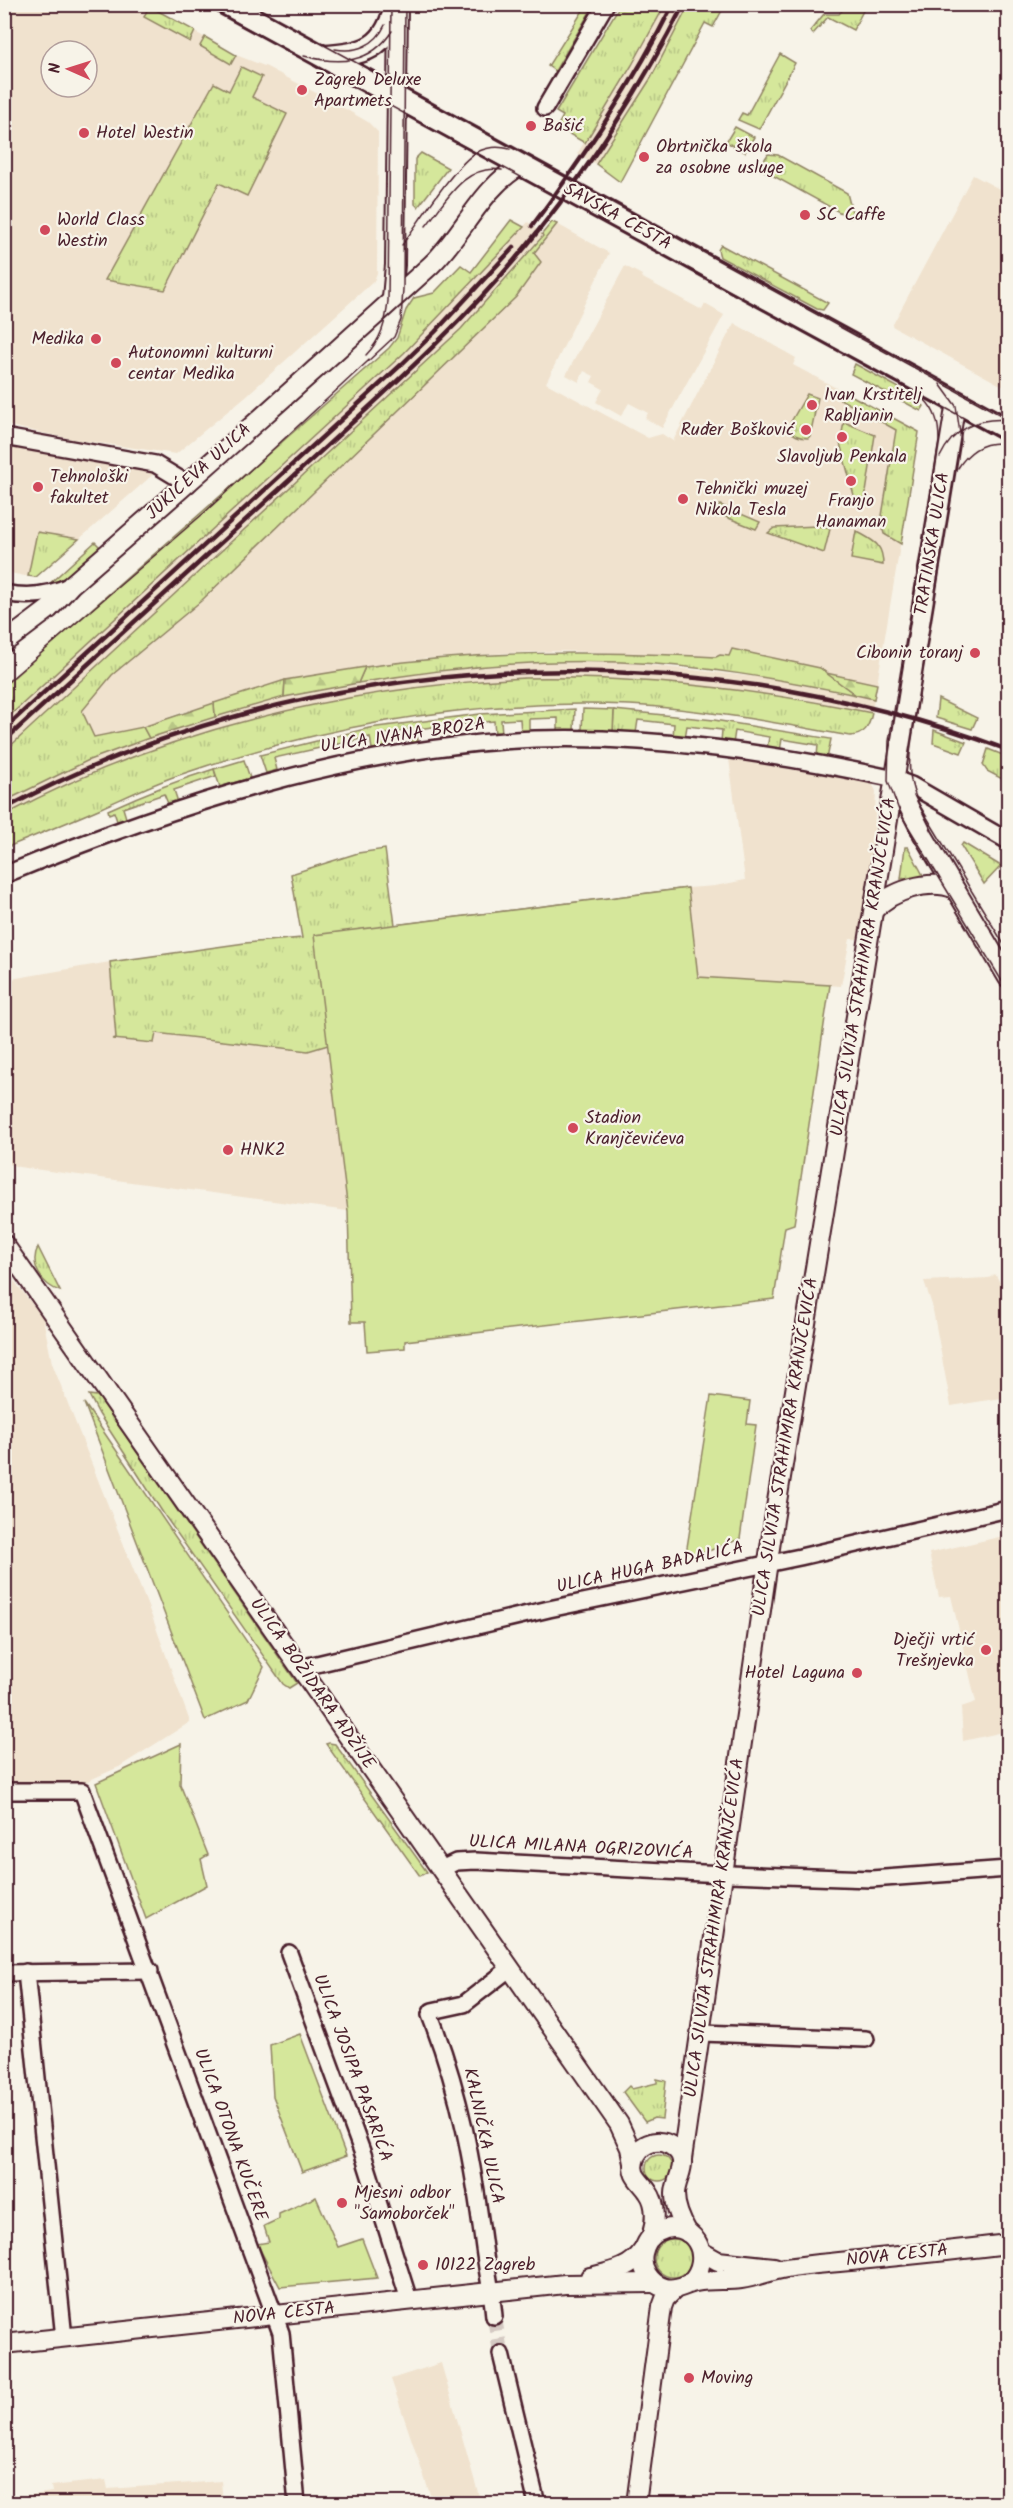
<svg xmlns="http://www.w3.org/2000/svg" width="1013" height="2508" font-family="Kalam,sans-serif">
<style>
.built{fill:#f0e2ce;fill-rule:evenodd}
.grass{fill:url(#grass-tufts);stroke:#908363;stroke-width:1.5}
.forest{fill:url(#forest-firs);stroke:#908363;stroke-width:1.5}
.park{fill:#d5e79b;stroke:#908363;stroke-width:1.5}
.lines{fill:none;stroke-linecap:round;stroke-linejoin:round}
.minor-tunnel{stroke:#d4c9c2;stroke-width:15;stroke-dasharray:15 8;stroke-linecap:butt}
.minor-casing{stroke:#4a1f2b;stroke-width:20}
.tertiary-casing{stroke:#4a1f2b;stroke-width:22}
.secondary-casing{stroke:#4a1f2b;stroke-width:26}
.minor{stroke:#f7f3e8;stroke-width:15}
.tertiary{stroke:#f7f3e8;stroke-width:18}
.secondary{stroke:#f7f3e8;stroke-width:21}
.tram{stroke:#4a1f2b;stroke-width:1.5}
.rail{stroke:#4a1f2b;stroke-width:4.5}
.poi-dot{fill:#d1495b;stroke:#f7f3e8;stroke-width:2}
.labels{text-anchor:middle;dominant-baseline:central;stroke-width:4.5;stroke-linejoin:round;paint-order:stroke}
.poi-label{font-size:18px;fill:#4a1f2b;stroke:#f7f3e8;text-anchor:start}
.street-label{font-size:18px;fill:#4a1f2b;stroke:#f7f3e8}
</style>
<defs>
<pattern id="grass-tufts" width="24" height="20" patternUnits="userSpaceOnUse" patternTransform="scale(1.5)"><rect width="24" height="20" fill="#d5e79b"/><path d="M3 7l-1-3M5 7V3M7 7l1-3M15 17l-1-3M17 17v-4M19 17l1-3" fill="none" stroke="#b8c686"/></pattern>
<pattern id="forest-firs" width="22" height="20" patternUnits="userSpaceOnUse" patternTransform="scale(1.5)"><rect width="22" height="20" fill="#d5e79b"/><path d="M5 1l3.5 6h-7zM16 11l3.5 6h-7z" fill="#b8c686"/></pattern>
</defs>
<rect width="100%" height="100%" fill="#f7f3e8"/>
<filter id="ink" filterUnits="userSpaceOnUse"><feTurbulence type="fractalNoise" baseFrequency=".0167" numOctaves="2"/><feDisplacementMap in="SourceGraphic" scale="12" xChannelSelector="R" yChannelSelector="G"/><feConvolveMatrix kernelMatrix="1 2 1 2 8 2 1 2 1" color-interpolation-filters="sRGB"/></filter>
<g filter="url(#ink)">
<g class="built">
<path d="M4,5h143l89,50 31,12 68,36 33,19 10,10 -1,141 -3,8 -128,115 -70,58 -104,-15 -67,-14zM51,51h36v36h-36z"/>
<path d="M665,5h24l-38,73 -55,86 -19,-10 55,-89z"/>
<path d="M973,175l30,16 5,-8v206l-116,-63z"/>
<path d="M528,222l15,13 -82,94 -456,422v-31l399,-367z"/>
<path d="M557,224l52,29 -63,130 102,55 14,-4 11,7 61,-118 62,35 -3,7 126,67 -42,252 -51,-11 -6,-5 -88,-19 -3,7 -9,-1 -4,2 -153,-6 -54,2 -88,6 -136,21 -58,20 -47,13 -37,14 -49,10 -13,-26 31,-36 89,-74 315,-304 18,-44z"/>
<path d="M625,266l17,9 -1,2 61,33 3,-6 19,11 -62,113 -17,-10 3,-5 -19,-10 -8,13 -25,-14 7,-13 -12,-7 3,-6 -10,-5 -5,11 -13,-7z"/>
<path d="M4,444l153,27 -122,107 -30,-6z"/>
<path d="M622,662l144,16 108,21 -2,14 -73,-15 -169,-19 -105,-1 -50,3 -66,7 -81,14 -72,17 -109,33 -59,22 -83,41v-14l84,-41 60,-22 121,-38 136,-25 125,-12z"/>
<path d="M729,759l136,22 7,3 4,7 -2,45 -13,103h-11l-9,47 -143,-9 -10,-89 27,-2 30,-6z"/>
<path d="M110,962l6,77 40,-6 152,18 20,-6 20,166 -329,-44 -14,-4v-100l6,-5 -1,-18 -5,-5v-55z"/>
<path d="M4,1268l39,50 9,45 102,259 36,100 -71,45 -36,16 -78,2z"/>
<path d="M995,1274l13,22v101l-57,9 -19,-101 -8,-24 65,-3z"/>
<path d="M1008,1535v196l-45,10 -2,-34 15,-5 -25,-106 -12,1 -10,-44z"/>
<path d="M441,2363l40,140h-48l-42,-124z"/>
<path d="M106,2480l2,9 113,-8 2,22h-218v-4l47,-7 -1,-6z"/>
</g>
<g class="grass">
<path d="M587,4l7,1 -39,66 -7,-5z"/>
<path d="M620,5h45l-33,60 -47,78 -28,-16 6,-11 -7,-4z"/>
<path d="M689,5h36l-12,22 -8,-4 -85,159 -24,-18 55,-86z"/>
<path d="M847,5h19l-13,25 -25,-13 -15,17 -3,-3 14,-17h15z"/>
<path d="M149,6l46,25 -5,11 -46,-25z"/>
<path d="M205,37l31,18 -5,9 -31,-18z"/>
<path d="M780,54l15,9 -36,66 -21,-9 4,-7 5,2z"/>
<path d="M241,67l21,10 -10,20 35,17 -40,82 -28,-13 -54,107 -60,-10 109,-197 15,8z"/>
<path d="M735,127l19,10 -9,15 -19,-10z"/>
<path d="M421,153l27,15 -30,39 -3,-3v-45z"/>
<path d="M768,154l10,1 69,38 5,19 -2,6 -91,-50z"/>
<path d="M511,220l13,7 -120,126 -399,367v-35l384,-337 8,-10 9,-28 8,-12 20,-5 27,-28 10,7z"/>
<path d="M552,222l5,2 -23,29 7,9 -25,35 -315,304 -89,74 -30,36 12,26 49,-10 6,11 -60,22 -84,41v-50l456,-422 82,-93 -1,-2z"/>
<path d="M721,245l107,58 -5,7 -6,-1 -97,-52 -2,-7z"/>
<path d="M855,364l59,32 10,10 -3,5 -70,-37z"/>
<path d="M843,391l76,41 -18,112 -17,-10 -3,-12 15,-92 -56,-31z"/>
<path d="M807,394l11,4 -8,38 -2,2c-8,0 -17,-3 -20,-11z"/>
<path d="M844,422l31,13 -11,70 -8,-2 -16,-60z"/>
<path d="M720,505l40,17 -4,7 -40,-16z"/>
<path d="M817,526l13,3 -6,24 -56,-20 6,-5z"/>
<path d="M856,531c17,10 27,12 27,34l-32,-6z"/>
<path d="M37,532l42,7 -43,38 -8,-1z"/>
<path d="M95,542l6,6c-16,13 -33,35 -54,38z"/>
<path d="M732,649l88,19 36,27c-77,-16 -156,-30 -235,-33 -87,-3 -177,6 -263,21l7,-16c117,-17 233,-16 351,-10l4,-2 9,1z"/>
<path d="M525,678c118,-2 231,11 347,35 -3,14 -7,22 -22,23 -73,-13 -147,-27 -220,-31 -155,-7 -309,21 -454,71 -26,9 -50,21 -75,32 -32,14 -64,27 -96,40v-33c158,-85 340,-128 520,-137z"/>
<path d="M285,680l-1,17 -69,20 -1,-14z"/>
<path d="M938,699l39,19 -5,11 -36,-11z"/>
<path d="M575,709l-1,22 -16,1v-14l-29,1v13l-8,1 -1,-14 -19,1 1,14h-7l-1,-13 -39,4 1,13 -7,1 -1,-14 -31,4 1,13 -6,1 -2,-13 -24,4 2,13 -16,2 -2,-12 -96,21 3,12 -11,3 -6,-18 109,-27 111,-14z"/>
<path d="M614,710l100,10 117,19 -4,20 -10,-2 1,-12 -36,-6 -2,12 -13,-2 2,-12 -34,-6 -2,13 -12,-2 1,-12 -35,-4 -2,12 -12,-1 1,-13 -36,-4 -2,13 -23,-1z"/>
<path d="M934,730l32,12 -5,11 -28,-10z"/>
<path d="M988,749l20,8v25l-21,-11 -4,-6z"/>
<path d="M214,769l2,7 -42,14 4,12 -9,4 -5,-12 -41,14 4,13 -9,3 -4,-12 -5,2 -1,-4c35,-16 70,-30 106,-41z"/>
<path d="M963,843l38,23 -17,18 -23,-38z"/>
<path d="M905,847h3l16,30 -23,2z"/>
<path d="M385,849l10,76 293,-37 -360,157 -20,6 -152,-18 -2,10 -42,-4 4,-1 -6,-76 135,-19 57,-5 -11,-64 67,-21z"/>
<path d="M38,1247l22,44c-18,-6 -31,-26 -22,-44z"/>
<path d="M89,1395l8,1 3,3 197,284 -8,5 -6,-4 -118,-168 -66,-102z"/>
<path d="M329,1743l6,1 92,128 -7,4 -94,-132z"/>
<path d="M657,2079l9,2 -4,38 -8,-1 -9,4 -22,-30 6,-6 3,3 25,-6z"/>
<circle cx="659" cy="2168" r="13"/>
<circle cx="673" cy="2258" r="19"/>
</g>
<g class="forest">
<path d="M365,667l-7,16 -74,14 1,-17z"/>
<path d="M826,673l51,11 -3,15 -18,-4z"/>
<path d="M214,703l1,14 -66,21 -6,-11z"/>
</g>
<g class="park">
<path d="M583,709l31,1 -1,22 -31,-2z"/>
<path d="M244,760l6,18 -30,9 -6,-18z"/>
<path d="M688,888l10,89 132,8 -36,239 -9,3 -11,72 -369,42v7l-38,3 -2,-29h-14l-3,-111 -34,-276z"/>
<path d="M711,1396l39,5 -3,23 9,1 -16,114 -55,21z"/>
<path d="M84,1403l180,264 -16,33 -43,20z"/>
<path d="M181,1744l-1,40 28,71 -7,4 6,26 -61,34 -50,-136z"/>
<path d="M300,2034l46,122 -44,16 -29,-76 -3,-51z"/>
<path d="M316,2197l22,50 24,-8 15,39 -97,9 -23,-43 12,-2 -5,-16 15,-7v-5z"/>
</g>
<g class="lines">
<path class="minor-tunnel" d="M494,2316l7,38"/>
<g class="minor-casing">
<g id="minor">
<path d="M545,108l61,-104"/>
<path d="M4,437l151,27 33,20"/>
<path d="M4,593c24,5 45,3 67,-8"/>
<path d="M4,875c170,-70 347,-128 531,-136 120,-4 243,15 360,40l16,6 97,56"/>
<path d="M300,1668l249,-59 251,-52 208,-48"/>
<path d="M4,1791h78l199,542 16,171"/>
<path d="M441,1869l15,-7 20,-1 226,12 169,6 137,-10"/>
<path d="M289,1953l74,201 46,146"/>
<path d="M26,1972l38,366"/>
<path d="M4,1973l146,-2"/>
<path d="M701,2033l165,6"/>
<path d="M494,2316c-2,-23 -7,-45 -10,-68 -11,-85 -23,-153 -54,-233l2,-4 32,-7 45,-35"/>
<path d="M501,2354l36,150"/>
</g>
</g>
<g class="tertiary-casing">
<g id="tertiary">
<path d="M392,298l3,-33 3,-259"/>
<path d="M4,643l45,-34 22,-24c121,-105 241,-212 360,-320 32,-30 51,-79 91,-100"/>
<path d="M895,779l28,56 85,143"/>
<path d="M874,910c17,-19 55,-32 81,-21"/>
<path d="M4,1244l615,880 11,24 3,15"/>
<path d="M682,2159l92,-639 182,-1118"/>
<path d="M651,2237c5,-14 6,-33 -3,-45 -7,-11 -18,-16 -14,-31 2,-8 7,-14 14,-17 7,-3 16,-3 22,1 24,14 5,32 5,49 0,14 6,27 13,39"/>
<path d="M702,2252l16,9 56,6"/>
<path d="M590,2277c20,-5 41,-8 53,-27"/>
<path d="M689,2284c29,-28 1,-69 -31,-52 -8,4 -13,12 -15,21 -3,15 7,31 22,35 12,3 20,-4 31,-6 15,-3 30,-1 45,-3 16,-2 30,-9 45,-11 24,-4 48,-5 73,-8 50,-5 100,-10 149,-16"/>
<path d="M4,2344l561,-60 89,-1"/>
<path d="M636,2504l26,-197 3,-8 10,-10"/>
</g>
</g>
<g class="secondary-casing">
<g id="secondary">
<path d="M226,4l782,426"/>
<path d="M322,57c42,-3 64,-7 74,-53"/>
</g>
</g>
<use href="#minor" class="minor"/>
<use href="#tertiary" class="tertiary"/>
<use href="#secondary" class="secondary"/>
<g class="tram">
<path d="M203,4l805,438"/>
<path d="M249,4l759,415"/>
<path d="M335,49c21,4 41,-4 50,-24"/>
<path d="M304,56c35,9 67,8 88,-25"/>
<path d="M426,226c20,-25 39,-63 76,-56"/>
<path d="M402,245c17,-23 53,-81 75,-93 10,-5 22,-6 33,-3"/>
<path d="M366,355c15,-15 20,-33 22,-54l3,-297"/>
<path d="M940,384l16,22 5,34 -50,305c-3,22 -2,40 9,61l88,145"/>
<path d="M924,399c12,12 15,25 15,42l-50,300 -1,40 12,32 108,178"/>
<path d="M940,457c13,-28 38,-40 68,-37"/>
<path d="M958,468c12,-19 28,-28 50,-24"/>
<path d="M4,685l200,-172 190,-176 7,-17 2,-31 2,-285"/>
</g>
<g class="rail">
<path d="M532,226c52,-70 102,-143 141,-222"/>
<path d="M4,729l398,-365 33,-32 79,-85"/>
<path d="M4,741c90,-82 180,-164 269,-246 92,-85 189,-167 266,-265 56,-70 104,-146 145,-226"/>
<path d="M4,809c306,-164 682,-179 1004,-59"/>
</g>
</g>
</g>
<g class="poi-dot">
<circle cx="302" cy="90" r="6"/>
<circle cx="531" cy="126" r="6"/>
<circle cx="84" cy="133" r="6"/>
<circle cx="644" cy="157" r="6"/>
<circle cx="805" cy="215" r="6"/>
<circle cx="45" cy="230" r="6"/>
<circle cx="96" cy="339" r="6"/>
<circle cx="116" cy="363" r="6"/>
<circle cx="812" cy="405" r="6"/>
<circle cx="806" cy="430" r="6"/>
<circle cx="842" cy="437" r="6"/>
<circle cx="851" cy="481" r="6"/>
<circle cx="38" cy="487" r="6"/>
<circle cx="683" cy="499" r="6"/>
<circle cx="975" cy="653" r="6"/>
<circle cx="573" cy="1128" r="6"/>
<circle cx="228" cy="1150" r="6"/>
<circle cx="986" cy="1650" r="6"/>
<circle cx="857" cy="1673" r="6"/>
<circle cx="342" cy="2203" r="6"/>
<circle cx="423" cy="2265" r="6"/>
<circle cx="689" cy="2378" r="6"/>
</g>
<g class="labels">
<g class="poi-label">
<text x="314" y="80">Zagreb Deluxe<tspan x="314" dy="21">Apartmets</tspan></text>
<text x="543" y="126">Bašić</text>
<text x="96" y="133">Hotel Westin</text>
<text x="656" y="147">Obrtnička škola<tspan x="656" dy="21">za osobne usluge</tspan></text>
<text x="817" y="215">SC Caffe</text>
<text x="57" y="220">World Class<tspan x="57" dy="21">Westin</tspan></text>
<text x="84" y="339" text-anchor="end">Medika</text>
<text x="128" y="353">Autonomni kulturni<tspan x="128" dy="21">centar Medika</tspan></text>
<text x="824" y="395">Ivan Krstitelj<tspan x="824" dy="21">Rabljanin</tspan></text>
<text x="794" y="430" text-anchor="end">Ruđer Bošković</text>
<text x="842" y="457" text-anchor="middle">Slavoljub Penkala</text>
<text x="50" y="477">Tehnološki<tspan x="50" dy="21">fakultet</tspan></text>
<text x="695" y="489">Tehnički muzej<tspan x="695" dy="21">Nikola Tesla</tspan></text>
<text x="851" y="501" text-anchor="middle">Franjo<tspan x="851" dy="21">Hanaman</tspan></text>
<text x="963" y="653" text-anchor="end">Cibonin toranj</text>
<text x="585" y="1118">Stadion<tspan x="585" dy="21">Kranjčevićeva</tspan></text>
<text x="240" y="1150">HNK2</text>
<text x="974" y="1640" text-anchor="end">Dječji vrtić<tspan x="974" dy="21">Trešnjevka</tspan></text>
<text x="845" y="1673" text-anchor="end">Hotel Laguna</text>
<text x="354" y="2193">Mjesni odbor<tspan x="354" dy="21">"Samoborček"</tspan></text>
<text x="435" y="2265">10122 Zagreb</text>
<text x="701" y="2378">Moving</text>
</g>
<g class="street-label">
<text transform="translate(617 217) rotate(29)">SAVSKA CESTA</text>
<text transform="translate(199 472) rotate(-42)">JUKIĆEVA ULICA</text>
<text transform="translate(933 544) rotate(-81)">TRATINSKA ULICA</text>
<text transform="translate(403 736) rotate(-8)">ULICA IVANA BROZA</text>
<text transform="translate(864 967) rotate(-81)">ULICA SILVIJA STRAHIMIRA KRANJČEVIĆA</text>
<text transform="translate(786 1447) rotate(-81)">ULICA SILVIJA STRAHIMIRA KRANJČEVIĆA</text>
<text transform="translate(650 1568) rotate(-12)">ULICA HUGA BADALIĆA</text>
<text transform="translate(312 1684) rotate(55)">ULICA BOŽIDARA ADŽIJE</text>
<text transform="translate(581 1848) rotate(3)">ULICA MILANA OGRIZOVIĆA</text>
<text transform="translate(715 1928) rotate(-82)">ULICA SILVIJA STRAHIMIRA KRANJČEVIĆA</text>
<text transform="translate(352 2068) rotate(70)">ULICA JOSIPA PASARIĆA</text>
<text transform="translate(230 2135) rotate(70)">ULICA OTONA KUČERE</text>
<text transform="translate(483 2136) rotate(78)">KALNIČKA ULICA</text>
<text transform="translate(897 2256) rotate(-6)">NOVA CESTA</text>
<text transform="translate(284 2314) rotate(-6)">NOVA CESTA</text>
</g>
</g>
<rect width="1013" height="2508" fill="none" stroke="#f7f3e8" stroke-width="24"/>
<rect x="12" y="12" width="989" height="2484" fill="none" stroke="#4a1f2b" stroke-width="2" filter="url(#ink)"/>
<g transform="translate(69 69) rotate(273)"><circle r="28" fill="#f7f3e8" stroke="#b29e9c" stroke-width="1.5"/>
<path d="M0-4.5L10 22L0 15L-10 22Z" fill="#d1495b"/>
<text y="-9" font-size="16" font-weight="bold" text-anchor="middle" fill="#4a1f2b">N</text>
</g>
</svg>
